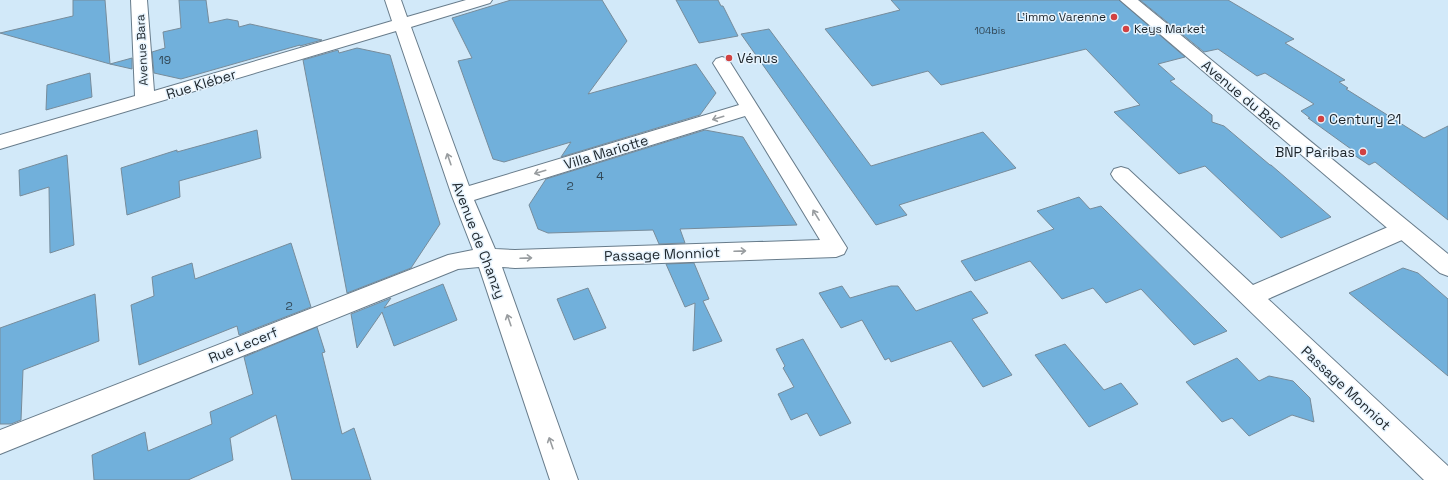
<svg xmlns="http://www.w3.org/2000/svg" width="1448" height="480" font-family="'Space Grotesk',sans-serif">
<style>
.building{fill:#71b0db;stroke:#778c9b}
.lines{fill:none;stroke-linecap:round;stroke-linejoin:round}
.street-casing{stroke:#687c8b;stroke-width:2}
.secondary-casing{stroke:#687c8b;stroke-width:2}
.street{fill:#fff;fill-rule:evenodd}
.secondary{fill:#fff;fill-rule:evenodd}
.oneway{stroke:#999da0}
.poi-dot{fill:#d14242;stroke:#e7f4fe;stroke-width:1.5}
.labels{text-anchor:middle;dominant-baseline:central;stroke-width:3;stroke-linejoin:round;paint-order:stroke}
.far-number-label{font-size:10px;fill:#324857}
.far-poi-label{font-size:12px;fill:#1d252b;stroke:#e7f4fe;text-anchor:end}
.far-street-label{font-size:12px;fill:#1d252b;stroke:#e7f4fe}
.number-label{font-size:12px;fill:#324857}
.poi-label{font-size:14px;fill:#1d252b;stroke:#e7f4fe;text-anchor:start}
.street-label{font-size:14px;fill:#1d252b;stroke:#e7f4fe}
</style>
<rect width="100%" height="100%" fill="#d2e9f9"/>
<g class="building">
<path d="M73,0h32l5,64 -110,-31 73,-17z"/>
<path d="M179,0h27l3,23 18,-4 11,2 1,6 11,-3 72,16 -22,6v-1l-119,34 -27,-6 -2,-21 13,-4 -2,-16 18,-4z"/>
<path d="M511,0h91l25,41 -39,53 108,-30 20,29 -16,22 -139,42 10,-15 -67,20 -11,-3 -35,-98 14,-3 -20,-40z"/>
<path d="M676,0h42l3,6h2l15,30 -39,7z"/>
<path d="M891,0h228l66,57 -27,7 17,15 -5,2 42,34v7l12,4 46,39h1l60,52 -50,21 -76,-72 -26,8 -65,-62 26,-7 -54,-56 -145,36 -13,-14 -56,15 -47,-57 75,-19z"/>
<path d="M1140,0h88l66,39 -9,4 60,37 -6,2 9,6 -2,1 78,49 24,-12v94l-73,-58 -6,3 -21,-14 3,-2 -43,-31h2l-9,-7 13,-7 -49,-31 -8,3 -39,-27 -14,3z"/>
<path d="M769,29l102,137 112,-34 33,36 -117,37 8,10 -31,10 -135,-191z"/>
<path d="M357,48l33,7 50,169 -29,44 -64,25 -44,-233 35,-10 1,3z"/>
<path d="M132,58v11l-22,-5z"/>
<path d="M90,73l2,24 -46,13 1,-25z"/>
<path d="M257,130l4,28 -82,23 1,16 -53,18 -6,-47 56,-18v2z"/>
<path d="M705,130l38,7 54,88 -117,4 5,14 -26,1 -6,-14 -105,3 -10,-4 -9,-24 17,-26z"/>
<path d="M67,155l7,90 -24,8 -1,-66 -29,9 -1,-26z"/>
<path d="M1079,197l11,12 11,-3 126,125 -33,14 -53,-56 -35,14 -13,-15 -31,11 -32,-38 -55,20 -14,-20 93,-32 -17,-18z"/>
<path d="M291,243l20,64 -72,28 -2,-9 -98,39 -8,-60 23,-9 -2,-19 40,-14 3,16z"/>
<path d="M694,263l15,36 -6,2 19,40 -29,10 2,-48 -10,4 -19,-43z"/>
<path d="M1403,268l15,5 30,26v77l-99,-83z"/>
<path d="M443,284l14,36 -63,26 -12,-34 -25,36 -6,-34 40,-16 -7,10z"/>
<path d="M842,286l8,12 41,-12h7l18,25 55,-20 17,22 -16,6 40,56 -29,12 -32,-46 -60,21 -2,-4 -4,2 -23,-40 -21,8 -22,-35z"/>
<path d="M588,288l18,40 -32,12 -17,-41z"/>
<path d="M95,294l4,47 -76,29 -2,50 -10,4h-11v-96z"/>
<path d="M317,327l8,25 -3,1 20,81 12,-6 17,52h-79l-16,-65 -46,23 3,22 -45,20h-94l-2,-25 53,-23 3,19 64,-27 -2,-12 43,-18 -9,-37z"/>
<path d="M803,339l48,84 -31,13 -13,-23 -16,7 -13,-26 16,-7 -11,-19 2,-2 -9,-17z"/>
<path d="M1065,344l39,46 17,-7 17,21 -49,23 -54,-72z"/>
<path d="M1237,358l22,23 10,-5 24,5 17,17 4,24 -22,-7 -43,21 -17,-18 -10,4 -36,-40z"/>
</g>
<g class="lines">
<g class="street-casing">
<g id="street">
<path d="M131,0h16l7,91 238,-70 -7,-21h16l6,17 59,-17h26l-2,3 -79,24 58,159 270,-81 -26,-42 3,-4 6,-2 6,2 119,189 -3,6 -8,3 -321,11 -13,-1 76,213h-28l-71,-213 -21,2 -458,185v-24l448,-175 25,-5 -21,-54 -56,-165 -396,118v-14l135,-39zM745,116l75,124 -305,10 -20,-1 -21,-49z"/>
<path d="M1121,167l7,2 125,116 142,-61 8,-2 8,2 3,6 -3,6 -143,63 180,167v14h-24l-310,-301 -3,-5 3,-5z"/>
</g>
</g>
<g class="secondary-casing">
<path id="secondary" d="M1120,0h18l310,254v22l-8,-3z"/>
</g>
<use href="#street" class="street"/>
<use href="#secondary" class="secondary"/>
</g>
<defs><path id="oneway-shaft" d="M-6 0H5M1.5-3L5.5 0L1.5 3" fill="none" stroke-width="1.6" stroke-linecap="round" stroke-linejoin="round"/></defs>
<g class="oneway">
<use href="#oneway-shaft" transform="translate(718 118) rotate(163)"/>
<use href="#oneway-shaft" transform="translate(449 159) rotate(-109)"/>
<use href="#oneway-shaft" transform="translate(540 172) rotate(163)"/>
<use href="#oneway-shaft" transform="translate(816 215) rotate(-122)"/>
<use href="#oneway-shaft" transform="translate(740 251) rotate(-2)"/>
<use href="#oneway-shaft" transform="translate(526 258) rotate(-2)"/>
<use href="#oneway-shaft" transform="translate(509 320) rotate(-109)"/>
<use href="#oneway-shaft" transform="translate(551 443) rotate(-109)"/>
</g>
<g class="poi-dot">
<circle cx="1114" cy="17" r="4"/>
<circle cx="1126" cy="29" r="4"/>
<circle cx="729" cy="58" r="4"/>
<circle cx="1321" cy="119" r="4"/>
<circle cx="1363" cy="152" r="4"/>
</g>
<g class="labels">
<g class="far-number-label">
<text x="990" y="30">104bis</text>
</g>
<g class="far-poi-label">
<text x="1106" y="17">L'immo Varenne</text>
<text x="1134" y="29" text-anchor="start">Keys Market</text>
</g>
<g class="far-street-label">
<text transform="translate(142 50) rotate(-93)">Avenue Bara</text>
</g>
<g class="number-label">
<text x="165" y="60">19</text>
<text x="600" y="176">4</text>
<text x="570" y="186">2</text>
<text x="289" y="306">2</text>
</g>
<g class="poi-label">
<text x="737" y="58">Vénus</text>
<text x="1329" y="119">Century 21</text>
<text x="1355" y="152" text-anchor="end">BNP Paribas</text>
</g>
<g class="street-label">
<text transform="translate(201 84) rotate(-17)">Rue Kléber</text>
<text transform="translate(1242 95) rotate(40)">Avenue du Bac</text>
<text transform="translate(606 152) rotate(-17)">Villa Mariotte</text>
<text transform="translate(479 240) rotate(69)">Avenue de Chanzy</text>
<text transform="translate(662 254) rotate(-2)">Passage Monniot</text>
<text transform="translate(243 345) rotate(-22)">Rue Lecerf</text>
<text transform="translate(1346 388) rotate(43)">Passage Monniot</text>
</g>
</g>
</svg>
